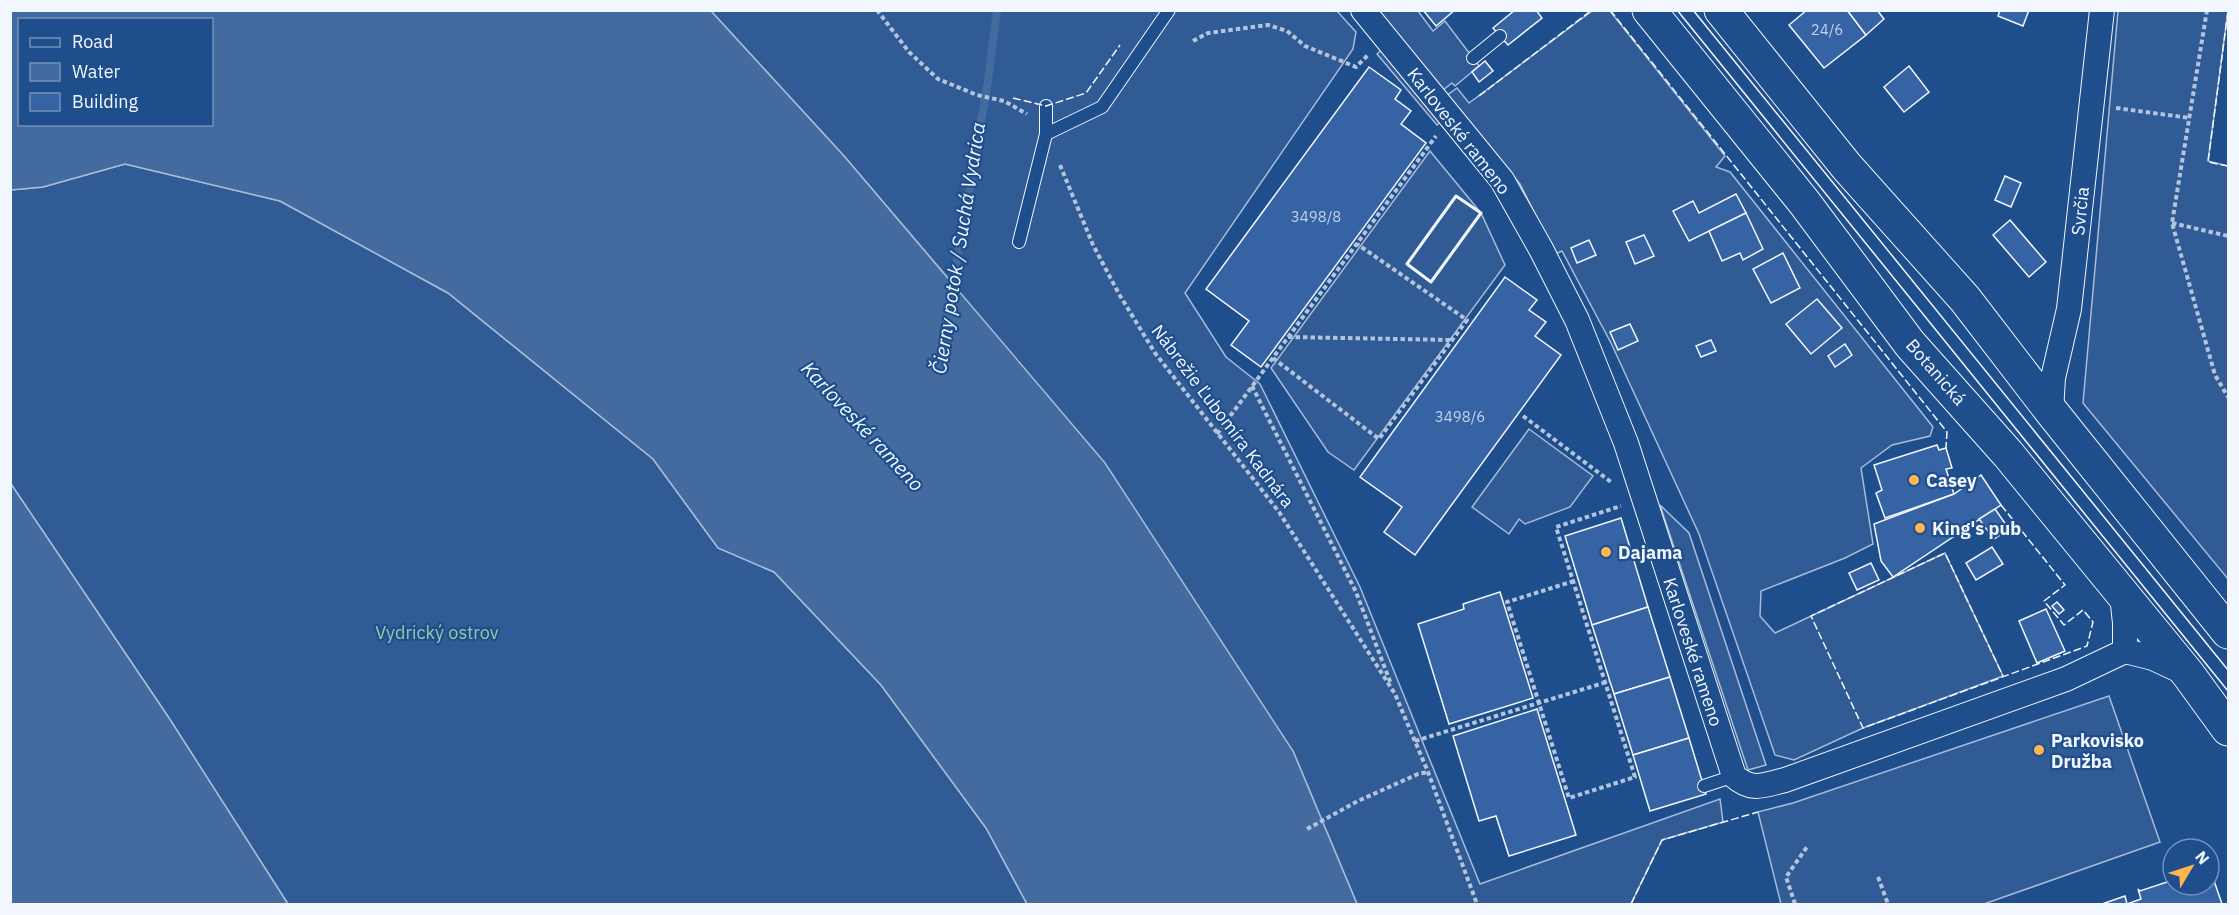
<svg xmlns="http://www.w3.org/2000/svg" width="2239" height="915" font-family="'IBM Plex Sans',sans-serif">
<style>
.built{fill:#305b95;stroke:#a8bbd7;stroke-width:1.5}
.water{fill:#446ba0;stroke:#a8bbd7;stroke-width:1.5;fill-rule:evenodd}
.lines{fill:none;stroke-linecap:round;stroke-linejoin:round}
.stream{stroke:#446ba0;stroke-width:8}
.building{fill:#3563a3;stroke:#f2f6ff;stroke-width:1.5}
.lane-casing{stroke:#f2f6ff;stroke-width:14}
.street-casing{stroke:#f2f6ff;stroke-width:26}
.secondary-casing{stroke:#f2f6ff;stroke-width:35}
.path{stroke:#b3c4dc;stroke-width:4;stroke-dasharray:4.5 3;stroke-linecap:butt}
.lane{stroke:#1f4e8c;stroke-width:12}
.street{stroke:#1f4e8c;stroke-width:24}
.secondary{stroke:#1f4e8c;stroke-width:33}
.tram{stroke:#f2f6ff;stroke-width:1.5}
.fence{stroke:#f2f6ff;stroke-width:1.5;stroke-dasharray:8 3;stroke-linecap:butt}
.wall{stroke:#f2f6ff;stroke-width:3}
.poi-dot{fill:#ffb74d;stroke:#1f4e8c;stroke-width:2}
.labels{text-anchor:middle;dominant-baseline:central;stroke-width:4.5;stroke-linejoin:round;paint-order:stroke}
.number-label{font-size:15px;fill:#c3d1e8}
.street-label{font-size:18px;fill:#f2f6ff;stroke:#1f4e8c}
.poi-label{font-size:18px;font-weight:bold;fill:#f2f6ff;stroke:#1f4e8c;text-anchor:start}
.park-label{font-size:18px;fill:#97c8a6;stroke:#1f4e8c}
.water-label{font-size:20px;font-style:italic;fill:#f2f6ff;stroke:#1f4e8c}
</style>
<rect width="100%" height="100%" fill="#1f4e8c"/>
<g class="built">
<path d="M711,11h626l19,21 -3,17 -168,244 41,64 34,27 100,203 120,297 240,-85 3,23 -61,18 -31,64h-274l-64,-153 -340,-467 -109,-128z"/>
<path d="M1375,11h43l15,20 12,-10 34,45 -24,20 -3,-3 -9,7z"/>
<path d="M1592,11h18l115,145 -9,11 14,5 203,255 -3,9 -38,9 -31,23 12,76 -28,14 -84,33 -1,25 15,17 170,-80 58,123 -140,52 -69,32 -19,-5 -76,-221 -88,-191 -49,-92 -7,3 -35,-70 -74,-88 11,-8 12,15z"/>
<path d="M2118,11h110l-20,150 20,5v413l-145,-176z"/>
<path d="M1383,49l61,70 -7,6 -60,-71z"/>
<path d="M1430,151l51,62 24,52 -151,205 -26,-18 -57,-84z"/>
<path d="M125,164l155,37 168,92 205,166 65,89 56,24 107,113 105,143 41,76h-739l-119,-186 -158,-234 -1,-294 33,-3z"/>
<path d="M1529,429l64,47 -23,31 -45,17 -6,-5 -10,15 -37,-27z"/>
<path d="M1660,505l29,28 77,232 -18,5z"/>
<path d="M2109,696l51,146 -176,62h-203l-23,-92 35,-9z"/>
</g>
<g class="water">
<path d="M10,11h701l133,145 261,307 188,288 64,153h-330l-41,-76 -105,-143 -107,-113 -56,-24 -65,-89 -205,-166 -168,-92 -155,-37 -82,23 -32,3zM20,20h192v104h-192z"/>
<path d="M11,484l158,234 119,186h-277z"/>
</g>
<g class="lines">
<path class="stream" d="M951,294l37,-213 9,-71"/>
</g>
<g class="building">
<path d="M1423,10h32l-19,16z"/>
<path d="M1515,10h21l6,8 -34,27 -15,-17z"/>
<path d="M1807,10h40l19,25 -42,33 -35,-43z"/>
<path d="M1847,10h30l7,9 -18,16z"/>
<path d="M2000,10h29l-6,16 -25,-10z"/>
<path d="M1485,61l8,10 -14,11 -7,-10z"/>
<path d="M1909,66l20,26 -25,20 -20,-25z"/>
<path d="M1369,67l32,23 -6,9 16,12 -10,13 25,19 -165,224 -30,-22 18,-24 -43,-32z"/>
<path d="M2005,176l16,7 -10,24 -16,-7z"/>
<path d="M1736,194l10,19 -57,28 -16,-30 20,-10 6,12z"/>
<path d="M1746,213l17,36 -20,11 -3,-7 -18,8 -13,-30z"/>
<path d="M2010,220l36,42 -17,15 -36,-42z"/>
<path d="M1644,235l10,21 -19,8 -9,-22z"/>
<path d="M1589,240l7,15 -19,8 -6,-15z"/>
<path d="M1783,253l17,35 -29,15 -18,-34z"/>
<path d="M1505,277l32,23 -8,10 17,12 -11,14 26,19 -146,200 -31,-23 18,-25 -42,-30z"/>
<path d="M1817,299l25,29 -31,26 -25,-30z"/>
<path d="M1630,324l8,17 -20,9 -8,-18z"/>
<path d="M1711,340l5,11 -15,6 -5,-11z"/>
<path d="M1845,344l7,11 -17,12 -7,-11z"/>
<path d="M1937,445l2,5 7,-2 6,20 -6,1 8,25 -69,24 -9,-25 6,-3 -8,-25z"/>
<path d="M1981,475l20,30 -108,72 -12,-16 -7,-37 80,-30z"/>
<path d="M1995,509l14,20 -15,10 -15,-20z"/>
<path d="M1621,518l27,89 -56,18 -27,-89z"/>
<path d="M1992,547l11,17 -27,16 -10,-17z"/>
<path d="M1871,563l8,17 -22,10 -8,-17z"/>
<path d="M1500,592l33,106 -84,26 -31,-100 46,-15 -1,-5z"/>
<path d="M2057,602l7,8 -5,4 -7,-8z"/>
<path d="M1648,607l22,70 -56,17 -22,-69z"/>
<path d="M2046,609l19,42 -28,12 -18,-42z"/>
<path d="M1670,677l19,61 -56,17 -19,-61z"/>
<path d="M1537,709l39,126 -67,21 -13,-40 -17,5 -26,-85z"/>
<path d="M1689,738l17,56 -56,17 -17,-56z"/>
<path d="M2209,866l13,38h-120l23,-8 2,8 14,-5 -3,-10 2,2 33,-11v5h36z"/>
</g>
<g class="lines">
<g class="lane-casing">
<g id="lane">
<path d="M1473,58l27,-22"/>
<path d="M1046,134l56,-27 67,-97"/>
<path d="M1019,242l27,-108v-28"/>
<path d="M1704,786l30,-10"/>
</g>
</g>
<g class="street-casing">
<g id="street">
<path d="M1363,10l139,170 40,71 35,69 49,123 108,333c18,16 29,9 51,4l281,-101 59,-28"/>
<path d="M2051,411l2,-33 16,-69 33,-299"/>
<path d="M2122,595l3,28v28"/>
<path d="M2125,651l28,7 28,13"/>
</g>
</g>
<g class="secondary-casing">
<g id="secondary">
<path d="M1649,10l155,192 106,142 98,110 180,220 40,55"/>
<path d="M1721,10l126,157 118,132 86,112 177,221"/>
</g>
</g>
<g class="path">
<path d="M877,10l32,42 29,27 39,16 27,6 23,13"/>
<path d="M2207,10l-35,213 43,152 13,22"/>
<path d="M1193,41l15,-8 60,-8 19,6 18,15 51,21 13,-13"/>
<path d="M2116,108l74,10"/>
<path d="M1060,165l33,80 26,49 36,59 124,159 116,182 33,78 49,132"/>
<path d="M2172,223l56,13"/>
<path d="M1288,337l164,3"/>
<path d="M1273,358l106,81 88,-119 -110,-76"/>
<path d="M1252,386l104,206 35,92"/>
<path d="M1523,416l88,66"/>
<path d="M1217,434l219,-298"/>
<path d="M1574,581l-67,21 62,196 66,-21 -79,-250 65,-21"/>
<path d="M1415,741l195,-60"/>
<path d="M1307,829l51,-28 60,-27 10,-2"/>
<path d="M1878,877l10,27"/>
<path d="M1795,904l-9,-27 21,-30"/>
</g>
<use href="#lane" class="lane"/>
<use href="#street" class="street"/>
<use href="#secondary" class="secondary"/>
<g class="tram">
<path d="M1677,10l551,681"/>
<path d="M1693,10l535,660"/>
</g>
<g class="fence">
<path d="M1610,10l337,422 -1,16"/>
<path d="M2228,11l-20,151 20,4"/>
<path d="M1479,96l113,-86"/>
<path d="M1013,98l33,8 40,-13 34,-48"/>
<path d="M2001,505l64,80 -21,16 20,24 19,-15 10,12 -6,24 -224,82 -52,-112 134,-63 58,123"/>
<path d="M1631,904l31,-64 96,-28"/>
</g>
<path class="wall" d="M1456,196l25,17 -50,69 -24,-18z"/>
</g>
<g class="poi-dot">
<circle cx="1914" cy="480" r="6"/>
<circle cx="1920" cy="528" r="6"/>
<circle cx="1606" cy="552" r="6"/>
<circle cx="2039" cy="750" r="6"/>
</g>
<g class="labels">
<g class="number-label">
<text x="1827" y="29">24/6</text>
<text x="1316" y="216">3498/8</text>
<text x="1460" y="416">3498/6</text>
</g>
<g class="street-label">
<text transform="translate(1459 131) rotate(52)">Karloveské rameno</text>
<text transform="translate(2080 211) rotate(-84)">Svrčia</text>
<text transform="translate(1936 372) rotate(49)">Botanická</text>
<text transform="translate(1223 416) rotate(53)">Nábrežie Ľubomíra Kadnára</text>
<text transform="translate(1693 652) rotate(72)">Karloveské rameno</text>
</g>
<g class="poi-label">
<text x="1926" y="480">Casey</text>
<text x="1932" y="528">King's pub</text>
<text x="1618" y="552">Dajama</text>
<text x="2051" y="740">Parkovisko<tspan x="2051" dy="21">Družba</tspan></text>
</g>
<g class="park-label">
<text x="437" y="632">Vydrický ostrov</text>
</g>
<g class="water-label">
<text transform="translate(958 248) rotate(-81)">Čierny potok / Suchá Vydrica</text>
<text transform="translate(863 426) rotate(47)">Karloveské rameno</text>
</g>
</g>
<rect width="2239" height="915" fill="none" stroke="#f2f6ff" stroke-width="24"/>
<rect x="18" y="18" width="195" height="108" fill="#1f4e8c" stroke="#7391ba" stroke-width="1.5"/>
<rect x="30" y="38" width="30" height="9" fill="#1f4e8c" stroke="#7391ba" stroke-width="1.5"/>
<text x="72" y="48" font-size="18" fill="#f2f6ff">Road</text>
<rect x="30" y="63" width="30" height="18" fill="#446ba0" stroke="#7391ba" stroke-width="1.5"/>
<text x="72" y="78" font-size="18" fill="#f2f6ff">Water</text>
<rect x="30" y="93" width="30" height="18" fill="#3563a3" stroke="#7391ba" stroke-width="1.5"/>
<text x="72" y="108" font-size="18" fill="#f2f6ff">Building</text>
<g transform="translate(2191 867) rotate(51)"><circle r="28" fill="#1f4e8c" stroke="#7391ba" stroke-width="1.5"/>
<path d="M0-4.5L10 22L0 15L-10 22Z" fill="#ffb74d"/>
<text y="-9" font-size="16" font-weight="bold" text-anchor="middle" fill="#f2f6ff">N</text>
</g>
</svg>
